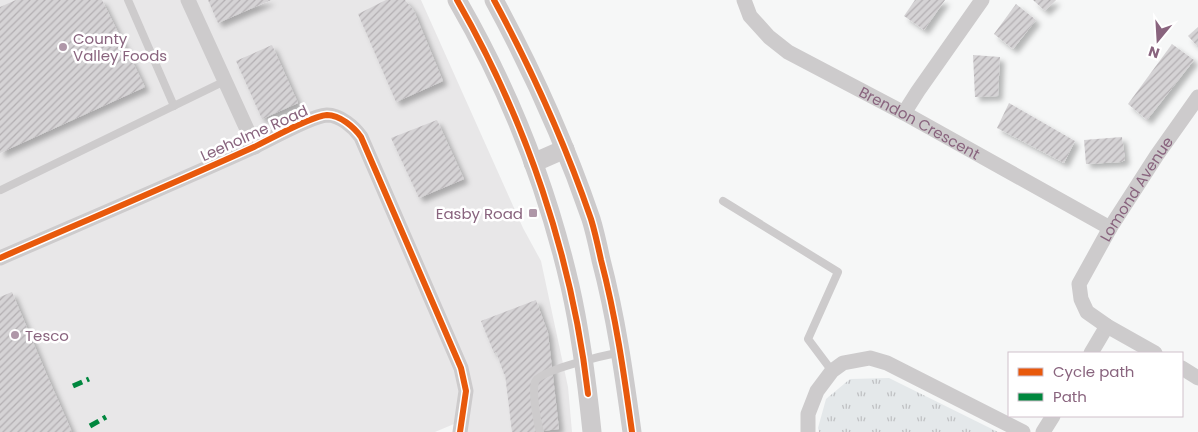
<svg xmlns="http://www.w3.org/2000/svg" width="1198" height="432" font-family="Poppins,sans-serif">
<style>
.built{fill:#e8e7e8}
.grass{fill:url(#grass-tufts)}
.building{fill:url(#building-hatch);filter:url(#shadow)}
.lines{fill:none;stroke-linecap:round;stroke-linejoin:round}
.service{stroke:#cdcbcc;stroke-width:8}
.minor{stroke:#cdcbcc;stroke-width:15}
.tertiary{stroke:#cdcbcc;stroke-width:19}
.quiet{stroke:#00873e;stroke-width:5;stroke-dasharray:10 5;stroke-linecap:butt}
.cycleway-casing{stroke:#fff;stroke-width:9}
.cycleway{stroke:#e8590c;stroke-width:6}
.poi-dot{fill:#af97a8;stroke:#fff;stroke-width:2}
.labels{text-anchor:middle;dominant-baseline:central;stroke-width:5;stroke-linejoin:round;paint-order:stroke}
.poi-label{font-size:15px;fill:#89647e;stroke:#fff;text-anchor:start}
.street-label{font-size:15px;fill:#89647e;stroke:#fff}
</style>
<defs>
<pattern id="grass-tufts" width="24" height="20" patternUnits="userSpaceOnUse" patternTransform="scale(1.25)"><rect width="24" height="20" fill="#e4e8ea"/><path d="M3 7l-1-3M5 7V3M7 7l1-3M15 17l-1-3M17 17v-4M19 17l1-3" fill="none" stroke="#bfc0c3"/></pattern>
<pattern id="building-hatch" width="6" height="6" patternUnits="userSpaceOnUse" patternTransform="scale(1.25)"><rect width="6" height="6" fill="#d5d3d5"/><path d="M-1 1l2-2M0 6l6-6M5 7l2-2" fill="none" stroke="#b3afb2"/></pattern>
<filter id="shadow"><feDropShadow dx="4.5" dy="4.5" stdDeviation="2.5" flood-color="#0004"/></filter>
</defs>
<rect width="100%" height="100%" fill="#f6f7f7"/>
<path class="built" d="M0,0h421l102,228 18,33 27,126 4,45h-110l-1,-11 -26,11h-435z"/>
<path class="grass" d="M889,378l109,54h-179l-1,-4 8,-29 24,-20z"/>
<g class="building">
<path d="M16,0h86l43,87 -145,66v-146z"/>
<path d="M208,0h63l-53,23z"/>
<path d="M386,0h19l9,11 29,70 -47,21 -38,-88z"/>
<path d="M915,0h30l-21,30 -20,-14z"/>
<path d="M1033,0h23l-11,11z"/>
<path d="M1016,4l20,16 -23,29 -19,-15z"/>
<path d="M1198,27v20l-10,-11z"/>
<path d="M1172,44l22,16 -47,60 -19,-16z"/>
<path d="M272,45l26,58 -36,16 -26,-58z"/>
<path d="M973,55l27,2 -2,39 -23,1z"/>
<path d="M1009,103l66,38 -11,22 -67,-35z"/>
<path d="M437,120l27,59 -45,19 -28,-60z"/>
<path d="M1122,137l3,23 -4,2 -35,2 -2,-24z"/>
<path d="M12,292l34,81 26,59h-72v-135z"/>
<path d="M536,300l12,33 11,96 -26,3h-21l-7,-58h-1l-8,-22 -2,1 -13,-32z"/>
</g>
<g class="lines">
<g class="service">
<path d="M128,0l46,106"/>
<path d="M1,190l224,-109"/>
<path d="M723,201l115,71 -30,67 24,32"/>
<path d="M540,432c-3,-11 -8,-39 -5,-50 4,-12 71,-27 86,-30"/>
</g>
<g class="minor">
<path d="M188,0l67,147"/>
<path id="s1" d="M744,0l6,16 19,21 19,15 116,61 206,115"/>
<path d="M904,113l14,-22 64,-91"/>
<path d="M0,258c85,-37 170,-73 254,-111 17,-8 57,-31 73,-32 13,0 27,12 34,22l100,231 5,23 -6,41"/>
<path d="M1091,353l16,-27"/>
<path id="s2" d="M1155,353l-48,-27 -20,-14 -6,-13 -2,-15 31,-56 47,-73 41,-58"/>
<path d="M1182,368l16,10"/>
<path d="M808,432v-18l9,-23 15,-20 11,-8 27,-5 17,5 136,69"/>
<path d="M1043,432l10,-16"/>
</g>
<g class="tertiary">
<path d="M457,0c51,88 90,186 113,286 11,48 17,97 22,146"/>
<path d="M494,0c38,70 71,143 97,219 4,13 7,27 10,41 15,57 23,114 31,172"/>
<path d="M533,163l32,-14"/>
</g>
<g class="quiet">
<path d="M73,386l16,-7"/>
<path d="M90,426l16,-9"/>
</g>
<g class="cycleway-casing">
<g id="cycleway">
<path d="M457,0c69,120 115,256 131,394"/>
<path d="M494,0c38,70 71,143 97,219 4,13 7,27 10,41 15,57 23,114 31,172"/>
<path d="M0,258c85,-37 170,-73 254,-111 17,-8 57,-31 73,-32 13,0 27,12 34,22l100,231 5,23 -6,41"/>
</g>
</g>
<use href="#cycleway" class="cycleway"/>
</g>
<g class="poi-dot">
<circle cx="63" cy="47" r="5"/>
<rect x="528" y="208" width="10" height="10" rx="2.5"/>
<circle cx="15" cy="335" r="5"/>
</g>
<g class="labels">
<g class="poi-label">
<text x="73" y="38">County<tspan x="73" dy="17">Valley Foods</tspan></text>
<text x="523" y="213" text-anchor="end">Easby Road</text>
<text x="25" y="335">Tesco</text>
</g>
<g class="street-label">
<text stroke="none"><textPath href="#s1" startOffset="219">Brendon Crescent</textPath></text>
<text transform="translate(254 133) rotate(-24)">Leeholme Road</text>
<text stroke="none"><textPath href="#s2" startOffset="220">Lomond Avenue</textPath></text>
</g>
</g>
<rect x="1008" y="352" width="175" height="65" fill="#ffffff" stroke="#d0c1cb"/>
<rect x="1018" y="368" width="25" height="8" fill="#e8590c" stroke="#d0c1cb"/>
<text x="1053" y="377" font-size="15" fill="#89647e">Cycle path</text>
<rect x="1018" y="393" width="25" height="8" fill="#00873e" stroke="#d0c1cb"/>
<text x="1053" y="402" font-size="15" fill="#89647e">Path</text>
<g transform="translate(1158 40) rotate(198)" stroke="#ffffff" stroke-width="4" paint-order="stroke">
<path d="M0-4L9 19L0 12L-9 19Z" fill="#89647e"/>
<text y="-8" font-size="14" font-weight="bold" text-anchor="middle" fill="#89647e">N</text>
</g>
</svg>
